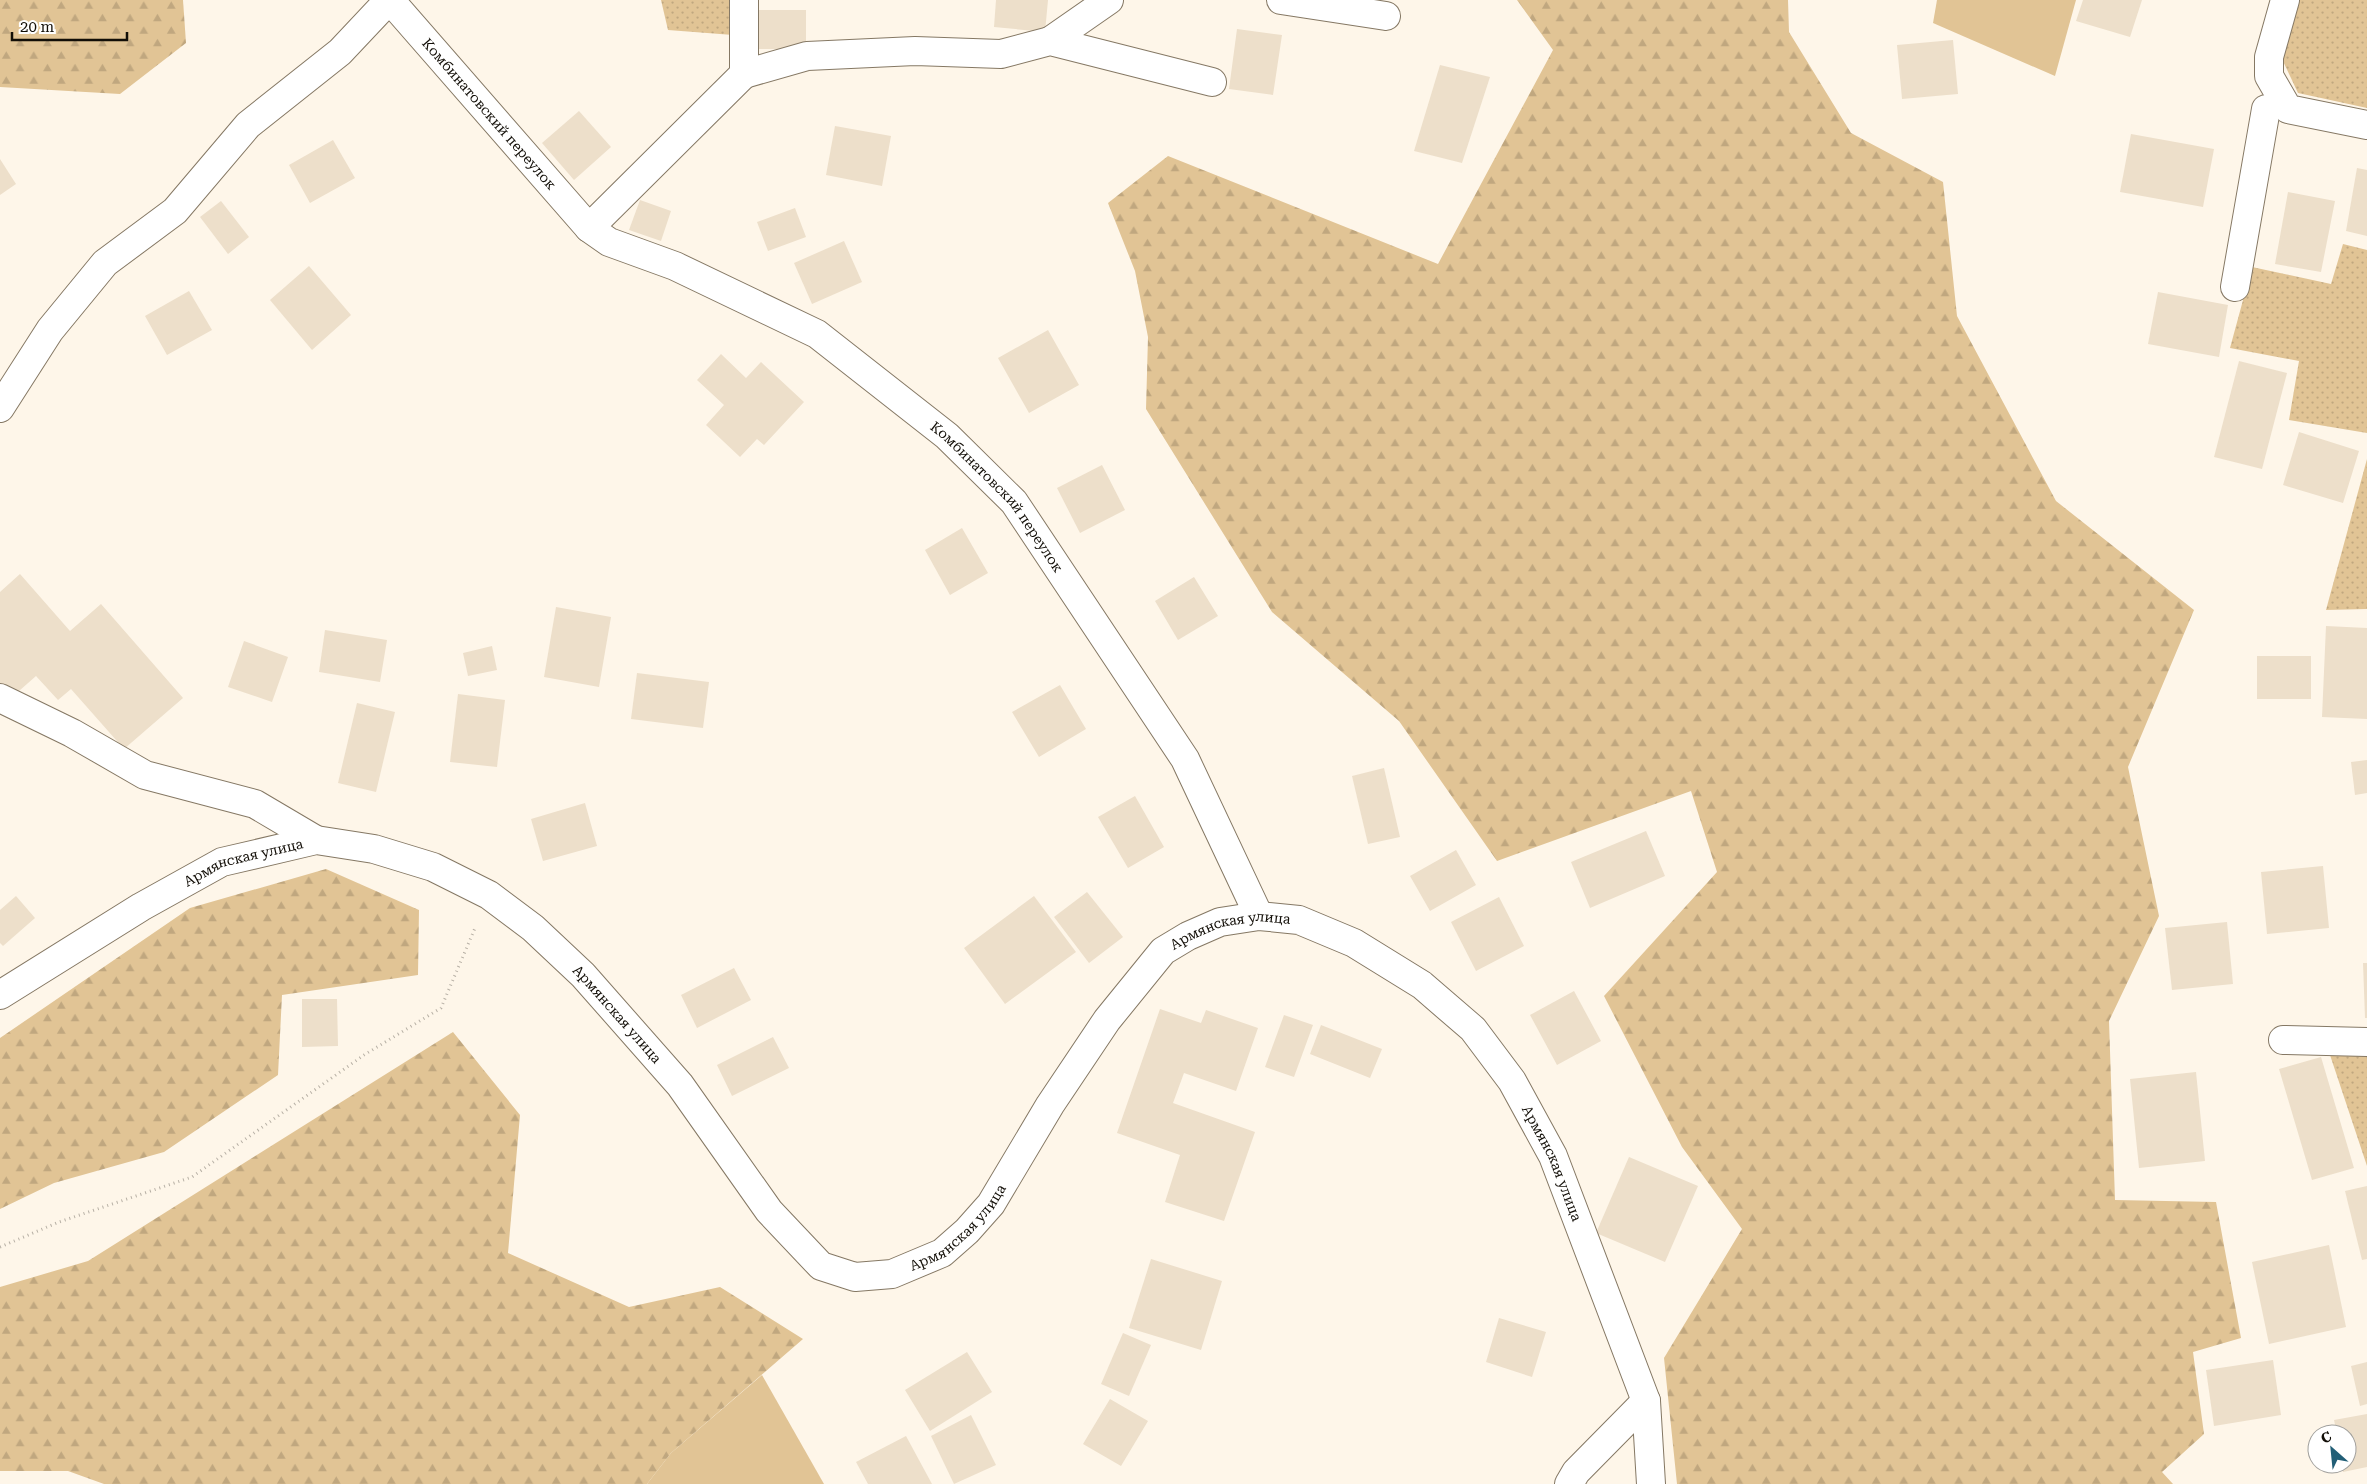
<svg xmlns="http://www.w3.org/2000/svg" width="2367" height="1484" font-family="'Roboto Serif',serif">
<style>
.grass{fill:#e1c495}
.forest{fill:url(#forest-firs)}
.park{fill:url(#park-dots)}
.building{fill:#eddfca}
.lines{fill:none;stroke-linecap:round;stroke-linejoin:round}
.minor-casing{stroke:#857864;stroke-width:30}
.path{stroke:#b7b0a5;stroke-width:3;stroke-dasharray:1 4;stroke-linecap:butt}
.minor{stroke:#fff;stroke-width:28}
.labels{text-anchor:middle;dominant-baseline:central;stroke-width:4.5;stroke-linejoin:round;paint-order:stroke}
.street-label{font-size:14px;fill:#120e07;stroke:#fff}
</style>
<defs>
<pattern id="forest-firs" width="22" height="20" patternUnits="userSpaceOnUse" patternTransform="scale(1.25)"><rect width="22" height="20" fill="#e1c495"/><path d="M5 1l3.5 6h-7zM16 11l3.5 6h-7z" fill="#c0a77f"/></pattern>
<pattern id="park-dots" width="8" height="8" patternUnits="userSpaceOnUse" patternTransform="scale(1.25)"><rect width="8" height="8" fill="#e1c495"/><path d="M2 2h.1M6 6h.1" fill="none" stroke="#c0a77f" stroke-width="1.8" stroke-linecap="round"/></pattern>
</defs>
<rect width="100%" height="100%" fill="#fef6e9"/>
<g class="grass">
<path d="M1937,0h139l-21,76 -122,-53z"/>
<path d="M762,1375l62,109h-177l24,-31z"/>
</g>
<g class="forest">
<path d="M0,0h183l3,43 -66,51 -120,-7z"/>
<path d="M1517,0h271l1,32 62,101 92,49 14,134 99,185 138,109 -66,157 31,149 -50,105 6,179 101,2 25,136 -48,14 11,82 -42,38 11,12h-496l-13,-126 78,-129 -60,-82 -78,-151 113,-124 -26,-81 -194,70 -98,-140 -127,-109 -126,-203 2,-72 -13,-66 -27,-68 60,-47 270,108 115,-214z"/>
<path d="M326,869l93,41 -1,65 -136,20 -4,80 -114,77 -110,31 -54,26v-171l190,-130z"/>
<path d="M453,1032l67,83 -12,138 121,54 91,-20 83,52 -132,114 -24,31h-543l-36,-13h-68v-184l88,-26z"/>
</g>
<g class="park">
<path d="M661,0h73l-1,35 -65,-5z"/>
<path d="M2299,0h68v108l-69,-15 -17,-36z"/>
<path d="M2343,244l24,6v183l-78,-13 10,-59 -69,-13 22,-81 79,17z"/>
<path d="M2367,459v150l-41,1z"/>
<path d="M2330,1055l37,1v110z"/>
</g>
<g class="building">
<path d="M996,0h52l-3,32 -51,-5z"/>
<path d="M2083,0h59l-12,37 -54,-16z"/>
<rect x="752" y="10" width="54" height="39"/>
<path d="M1237,29l45,6 -9,60 -44,-6z"/>
<path d="M1953,40l5,54 -56,5 -5,-54z"/>
<path d="M1440,65l50,12 -28,86 -48,-12z"/>
<path d="M579,111l32,36 -37,33 -32,-37z"/>
<path d="M835,126l56,10 -9,50 -56,-11z"/>
<path d="M2131,134l83,15 -11,58 -83,-15z"/>
<path d="M333,140l22,38 -45,25 -21,-38z"/>
<path d="M0,159l16,25 -16,11z"/>
<path d="M2357,168l10,2v66l-21,-5z"/>
<path d="M2288,192l47,9 -14,71 -46,-8z"/>
<path d="M640,200l31,11 -10,30 -32,-11z"/>
<path d="M221,201l28,36 -21,17 -28,-37z"/>
<path d="M795,208l11,29 -38,14 -11,-29z"/>
<path d="M844,241l18,41 -50,22 -18,-41z"/>
<path d="M309,266l42,49 -39,35 -42,-50z"/>
<path d="M189,291l23,39 -45,25 -22,-39z"/>
<path d="M2158,292l70,13 -9,52 -71,-13z"/>
<path d="M1048,330l31,55 -50,28 -31,-55z"/>
<path d="M721,354l25,24 15,-16 43,40 -40,43 -7,-6 -17,18 -34,-32 18,-20 -27,-25z"/>
<path d="M2239,361l48,12 -25,96 -48,-12z"/>
<path d="M2299,432l60,19 -16,52 -60,-18z"/>
<path d="M1102,465l23,45 -45,23 -23,-45z"/>
<path d="M962,528l26,45 -38,22 -25,-45z"/>
<path d="M20,574l50,57 31,-27 82,94 -59,51 -53,-60 -13,11 -22,-24 -25,22 -11,-13v-93z"/>
<path d="M1194,577l24,39 -40,24 -23,-39z"/>
<path d="M556,607l55,10 -12,70 -55,-10z"/>
<path d="M2326,626l41,2v91l-45,-2z"/>
<path d="M325,630l62,10 -7,42 -61,-10z"/>
<path d="M244,641l44,16 -16,45 -44,-15z"/>
<path d="M492,646l5,24 -29,6 -5,-23z"/>
<rect x="2257" y="656" width="54" height="43"/>
<path d="M637,673l72,9 -6,46 -72,-9z"/>
<path d="M1060,685l26,44 -47,28 -27,-45z"/>
<path d="M458,694l47,6 -8,67 -47,-5z"/>
<path d="M357,703l38,9 -19,80 -38,-9z"/>
<path d="M2367,760v33l-12,2 -4,-33z"/>
<path d="M1384,768l16,69 -32,7 -16,-68z"/>
<path d="M1135,796l29,51 -36,21 -30,-51z"/>
<path d="M585,803l12,43 -54,15 -12,-42z"/>
<path d="M1646,831l19,45 -75,32 -19,-46z"/>
<path d="M1456,850l20,35 -46,26 -20,-35z"/>
<path d="M2323,866l6,62 -62,6 -6,-62z"/>
<path d="M1087,892l36,45 -34,26 -35,-46z"/>
<path d="M16,896l19,22 -32,28 -3,-3v-33z"/>
<path d="M1034,896l42,56 -71,52 -41,-56z"/>
<path d="M1499,897l25,49 -48,25 -25,-49z"/>
<path d="M2227,922l6,62 -61,6 -7,-62z"/>
<path d="M2363,963h4v55h-2z"/>
<path d="M734,968l17,32 -54,28 -16,-33z"/>
<path d="M1574,991l27,50 -44,24 -27,-50z"/>
<path d="M302,999h35l1,47 -36,1z"/>
<path d="M1160,1009l41,14 5,-13 52,18 -22,63 -52,-18 -11,30 82,29 -31,89 -59,-19 15,-47 -63,-22z"/>
<path d="M1284,1015l29,10 -19,52 -29,-10z"/>
<path d="M1321,1025l61,24 -12,29 -60,-24z"/>
<path d="M773,1037l16,31 -57,28 -15,-31z"/>
<path d="M2321,1057l33,111 -42,12 -33,-111z"/>
<path d="M2196,1072l9,89 -66,7 -9,-89z"/>
<path d="M1629,1157l69,29 -33,76 -69,-29z"/>
<path d="M2367,1186v73l-5,1 -17,-69z"/>
<path d="M2329,1245l17,82 -77,17 -17,-82z"/>
<path d="M1151,1259l71,22 -21,69 -72,-22z"/>
<path d="M1499,1318l47,14 -14,45 -46,-15z"/>
<path d="M1123,1333l28,12 -22,51 -28,-12z"/>
<path d="M967,1352l25,40 -62,39 -25,-41z"/>
<path d="M2273,1360l8,55 -67,11 -8,-56z"/>
<path d="M2367,1362v42l-7,2 -9,-40z"/>
<path d="M1110,1399l38,22 -27,45 -38,-22z"/>
<path d="M2367,1414v53l-24,5 -1,-8h5v-30h-10l-3,-14z"/>
<path d="M971,1415l25,50 -42,19 -23,-48z"/>
<path d="M906,1436l26,48h-64l-12,-22z"/>
</g>
<g class="lines">
<g class="minor-casing">
<g id="minor">
<path id="s1" d="M390,0l199,228 20,14 66,24 142,68 130,102 67,66 171,257 74,157"/>
<path d="M1281,0l105,16"/>
<path d="M2285,0l-16,57v19l19,33 79,16"/>
<path d="M1050,41l59,-41"/>
<path d="M744,74l63,-18 108,-5 86,3 49,-13 162,41"/>
<path d="M589,228l155,-154v-74"/>
<path d="M2235,287l31,-178"/>
<path d="M0,408l50,-78 55,-67 70,-52 73,-86 92,-73 49,-52"/>
<path d="M0,698l72,35 73,42 110,29 61,36"/>
<path id="s2" d="M0,995l141,-88 81,-45 94,-22 58,9 59,18 56,28 44,33 50,47 97,110 89,126 52,55 34,11 37,-3 50,-21 25,-22 24,-27 59,-99 57,-85 56,-69 25,-15 32,-14 39,-6 40,4 55,23 68,42 51,44 39,52 41,75 93,245 5,83"/>
<path d="M2283,1040l84,2"/>
<path d="M1569,1484l7,-12 70,-71"/>
</g>
</g>
<path class="path" d="M0,1247l59,-25 133,-45 172,-122 77,-47 34,-80"/>
<use href="#minor" class="minor"/>
</g>
<g class="labels">
<g class="street-label">
<text stroke="none"><textPath href="#s1" startOffset="151">Комбинатовский переулок</textPath></text>
<text stroke="none"><textPath href="#s1" startOffset="799">Комбинатовский переулок</textPath></text>
<text stroke="none"><textPath href="#s2" startOffset="279">Армянская улица</textPath></text>
<text stroke="none"><textPath href="#s2" startOffset="1614">Армянская улица</textPath></text>
<text stroke="none"><textPath href="#s2" startOffset="714">Армянская улица</textPath></text>
<text stroke="none"><textPath href="#s2" startOffset="2049">Армянская улица</textPath></text>
<text stroke="none"><textPath href="#s2" startOffset="1194">Армянская улица</textPath></text>
</g>
</g>
<g transform="translate(2332 1449) rotate(333)"><circle r="24" fill="#ffffff" stroke="#a09f9c"/>
<path d="M0-4L9 19L0 12L-9 19Z" fill="#215e76"/>
<text y="-8" font-size="14" font-weight="bold" text-anchor="middle" fill="#120e07">С</text>
</g>
<path d="M12 32v8h115v-8" fill="none" stroke="#120e07" stroke-width="2.5"/>
<text x="20" y="32" font-size="15" fill="#120e07" stroke="#ffffff" stroke-width="4" paint-order="stroke">20 m</text>
</svg>
